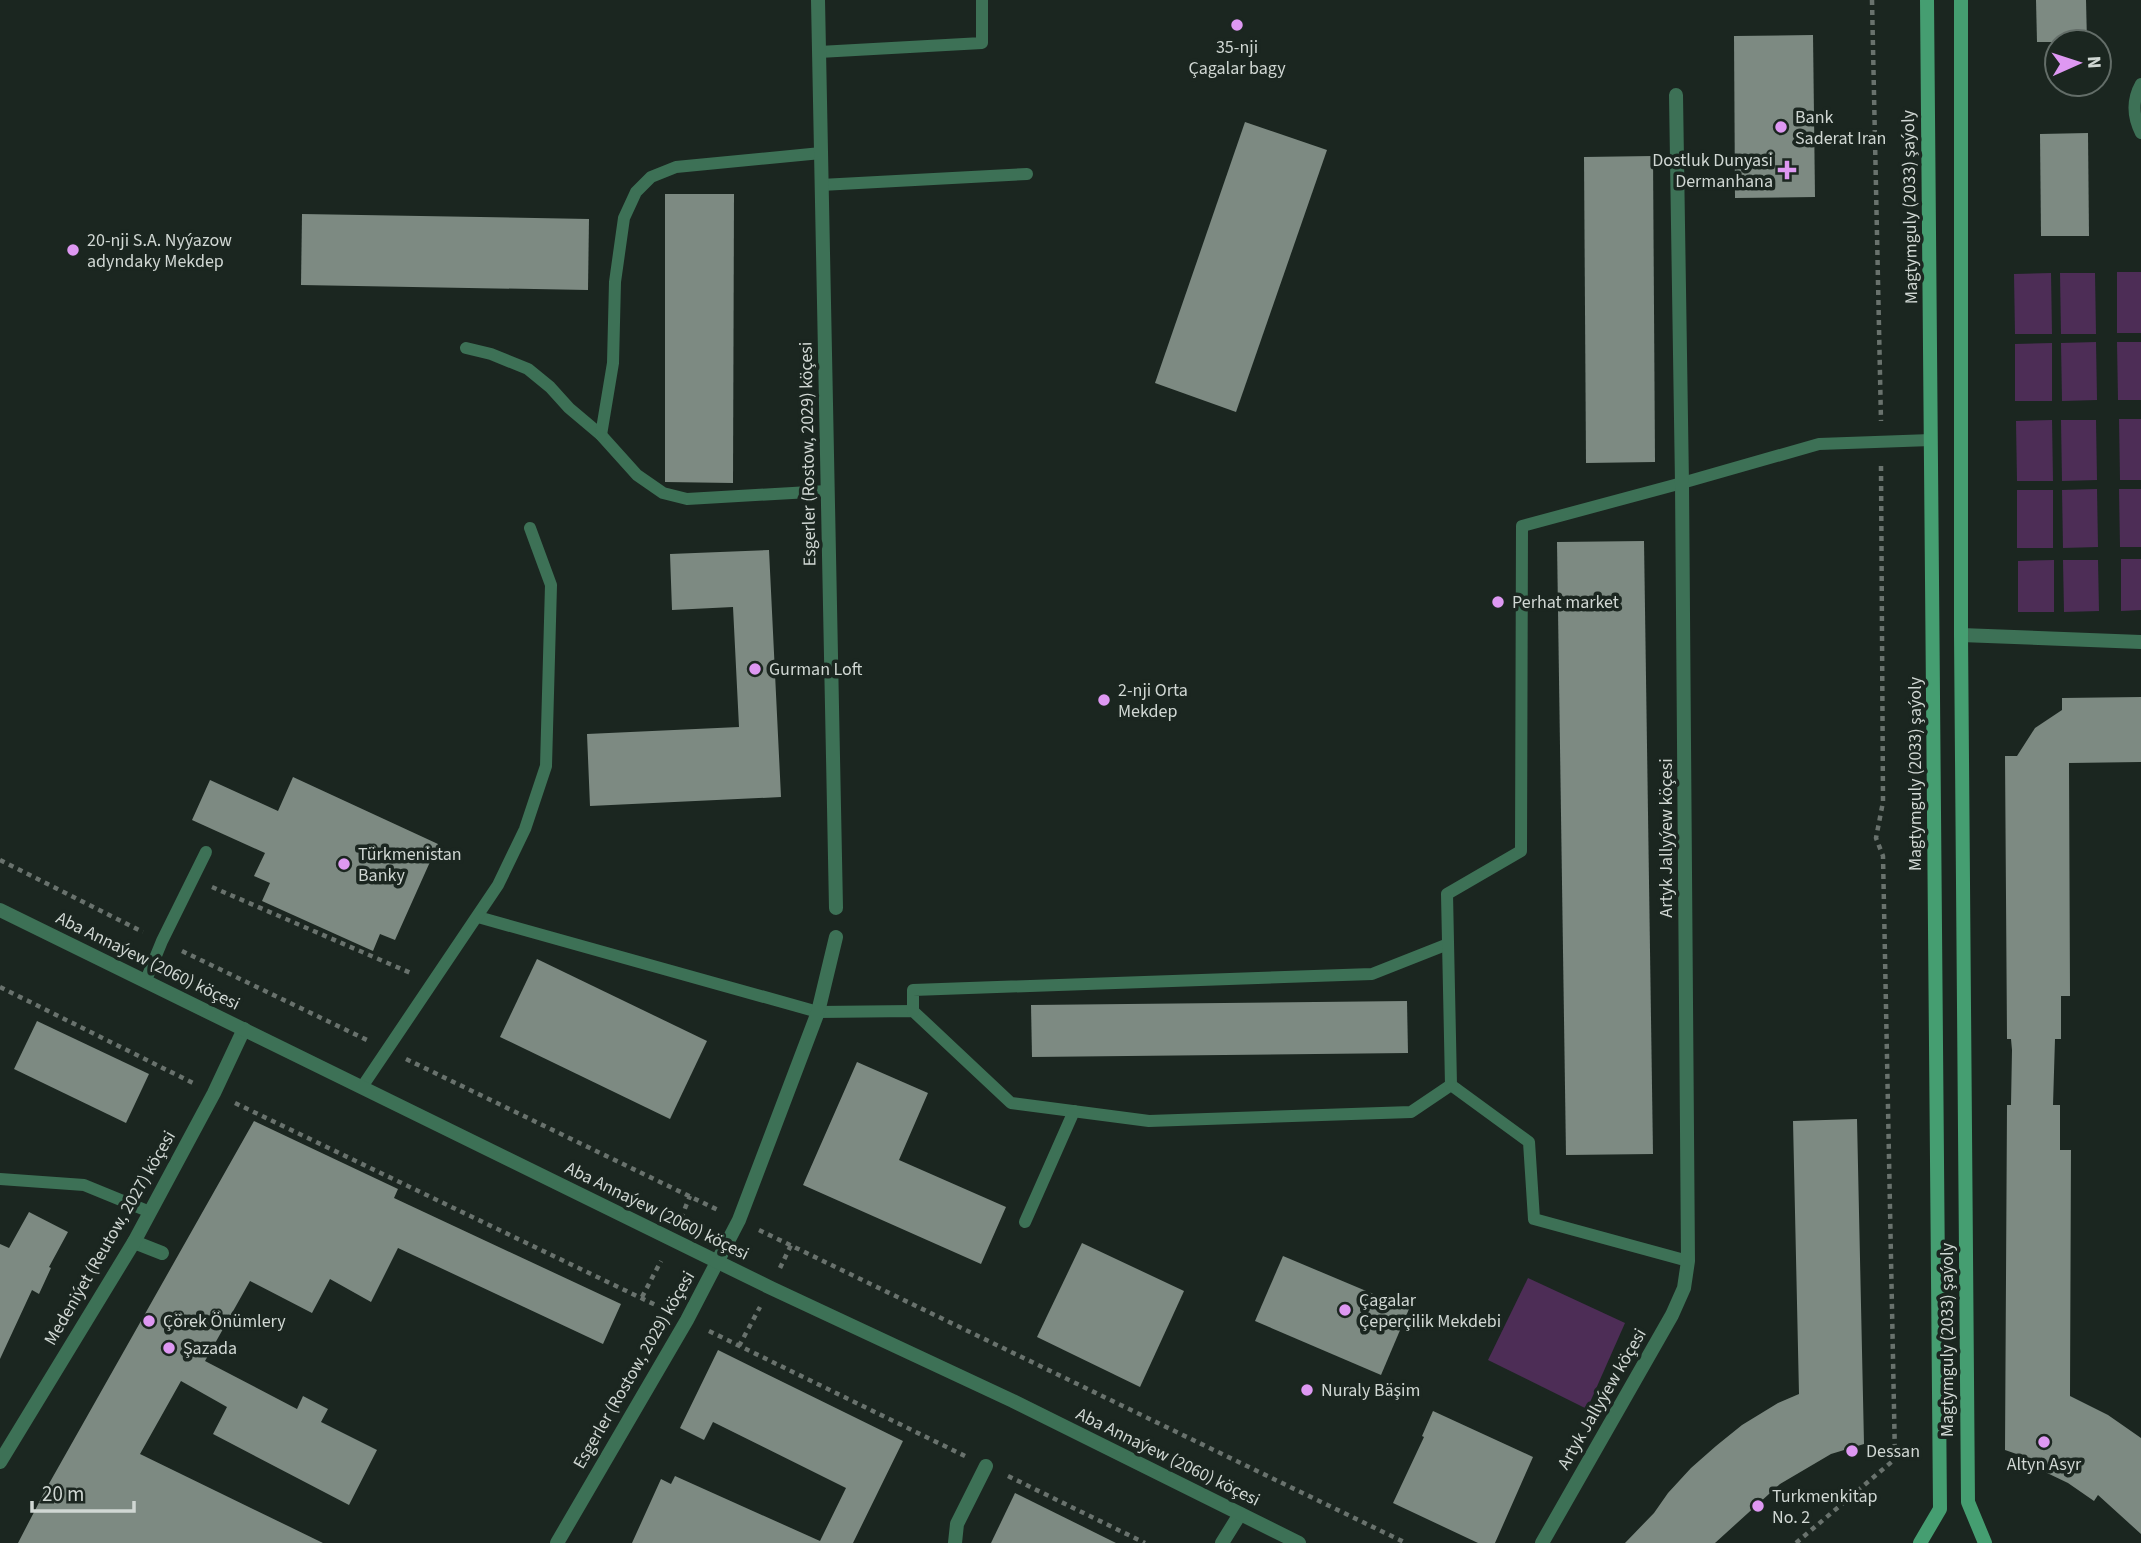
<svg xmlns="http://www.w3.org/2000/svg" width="2141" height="1543" font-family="'Source Sans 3',sans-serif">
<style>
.green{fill:#4d2d56}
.building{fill:#7d8a82}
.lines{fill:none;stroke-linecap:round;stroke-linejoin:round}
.path{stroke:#69726d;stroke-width:4.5;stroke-dasharray:5 5;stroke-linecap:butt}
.service{stroke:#3d7156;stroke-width:12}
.minor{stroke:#3d7156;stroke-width:14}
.tertiary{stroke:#3d7156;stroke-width:14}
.secondary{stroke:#459e71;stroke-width:14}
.poi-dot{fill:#de98f2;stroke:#1b2620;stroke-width:2.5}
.labels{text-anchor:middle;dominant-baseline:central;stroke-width:7;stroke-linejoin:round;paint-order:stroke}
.poi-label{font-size:18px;fill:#d0d7d3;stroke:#1b2620;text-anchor:start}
.street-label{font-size:18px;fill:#d0d7d3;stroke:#1b2620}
</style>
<rect width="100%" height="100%" fill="#1b2620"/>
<g class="green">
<rect x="2117" y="272" width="24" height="61"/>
<path d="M2051,273l1,61h-37l-1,-60z"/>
<path d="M2060,273h35l1,61h-35z"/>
<path d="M2096,342l1,58 -35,1 -1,-58z"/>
<path d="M2117,342h24v58h-23z"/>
<path d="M2052,343v58h-37v-57z"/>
<path d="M2119,419h22v61h-21z"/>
<path d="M2052,420l1,61h-36l-1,-60z"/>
<path d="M2061,420h35l1,60 -35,1z"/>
<path d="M2097,489l1,58 -35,1 -1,-58z"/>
<path d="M2119,489h22v58h-21z"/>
<rect x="2017" y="490" width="36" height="58"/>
<path d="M2121,559h20v51l-20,1z"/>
<path d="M2054,560v52h-36v-51z"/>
<path d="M2063,560h35l1,51 -35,1z"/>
<path d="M1528,1278l97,45 -38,86 -99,-49z"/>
</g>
<g class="building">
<path d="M2036,0h50l1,42h-50z"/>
<path d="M1813,35l2,162 -80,1 -1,-162z"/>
<path d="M1245,122l82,28 -91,262 -81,-29z"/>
<path d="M2088,133l1,103h-48l-1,-102z"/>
<path d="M1653,156l2,306 -69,1 -2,-306z"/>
<path d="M665,194h69l-1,289 -68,-1z"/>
<path d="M302,214l287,5 -1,71 -287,-5z"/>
<path d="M1644,541l9,613 -87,1 -9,-613z"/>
<path d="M769,550l12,247 -191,9 -3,-72 152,-7 -6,-120 -61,3 -2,-56z"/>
<path d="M2141,697v65l-72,1 1,233h-9v43h-6l-2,66h7v45h11l-1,246 38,19 33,23v96l-43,-39 -4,6 -26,-18 -23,-11 3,-7 -43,-15 2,-345h4l1,-55 -1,-11h-4l-2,-283h12l18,-28 27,-18v-12z"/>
<path d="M293,777l145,67 -43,96 -15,-6 -7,17 -111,-50 8,-18 -16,-7 11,-23 -73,-33 18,-40 68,31z"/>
<path d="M537,959l170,82 -37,78 -170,-82z"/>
<path d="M1407,1001l1,52 -376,4 -1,-52z"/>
<path d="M37,1021l112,53 -23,49 -112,-54z"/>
<path d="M857,1062l71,31 -29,67 107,47 -25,57 -178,-79z"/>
<path d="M1857,1119l7,325 -33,10 -51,30 -65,59h-90l29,-30 14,-20 23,-25 25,-22 26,-21 36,-22 21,-9 -6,-273z"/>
<path d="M254,1121l144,68 -4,9 227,106 -18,40 -205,-96 -27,54 -41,-23 -18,34 -62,-32 -45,80 92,48 6,-13 25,13 -7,13 56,28 -28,55 -136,-71 14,-27 -46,-26 -41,73 183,89h-305l28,-54z"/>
<path d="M29,1212l39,20 -19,35 2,1 -12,26 -7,-4 -32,69v-115l9,4z"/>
<path d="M1082,1243l102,48 -44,96 -103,-50z"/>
<path d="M1283,1256l126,53 -28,66 -126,-54z"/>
<path d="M718,1350l185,91 -50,102h-221l29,-64 10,5 4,-8 145,65 26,-53 -133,-66 -9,18 -24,-12z"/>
<path d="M1433,1411l100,46 -38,86h-17l-85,-40 31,-66 -2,-1z"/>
<path d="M1015,1493l101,50h-125z"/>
</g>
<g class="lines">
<g class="path">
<path d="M1872,0l9,421"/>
<path d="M0,860l143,72"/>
<path d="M212,887l201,87"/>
<path d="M182,951l185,89"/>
<path d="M0,987l193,96"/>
<path d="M406,1059l314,152"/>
<path d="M235,1103l431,207"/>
<path d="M681,1218l9,-22"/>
<path d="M759,1230l647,313"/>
<path d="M780,1268l11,-23"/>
<path d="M642,1297l19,-36"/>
<path d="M709,1331l256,125"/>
<path d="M739,1346l21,-39"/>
<path d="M1008,1476l137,67"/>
<path d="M1796,1543l99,-84 -12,-603 -7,-18 7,-36 -2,-338"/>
</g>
<g class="service">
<path d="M819,52l163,-9v-43"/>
<path d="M2141,84c-9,16 -8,33 0,49"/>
<path d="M821,185l206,-11"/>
<path d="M466,348l25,6 37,15 22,18 19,21 32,27 36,40 26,18 24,6 140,-8"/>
<path d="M601,435l12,-72 2,-81 9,-64 12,-26 15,-15 25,-10 145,-14"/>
<path d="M478,917l340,95 95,-1 98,92 138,18 262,-9 40,-27"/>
<path d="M146,980l16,-39 44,-89"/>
<path d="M913,1011v-21l459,-16 76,-30"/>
<path d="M362,1087l136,-202 27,-56 21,-63 5,-181 -21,-57"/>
<path d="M0,1179l84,6 66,27"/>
<path d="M1025,1222l49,-111"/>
<path d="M1688,1261l-154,-42 -5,-77 -78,-57 -4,-191 74,-43 1,-325 160,-43 137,-39 112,-4"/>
</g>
<g class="minor">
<path d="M818,0l18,908"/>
<path d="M1961,635l180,7"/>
<path d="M134,1242l28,11"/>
<path d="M0,1462l134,-220 80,-149 30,-64"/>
<path d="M557,1543l130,-223 52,-100 79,-208 18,-75"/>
<path d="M955,1543l2,-19 29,-58"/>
<path d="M1222,1543l18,-29"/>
<path d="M1542,1543l130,-228 12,-27 4,-27 -6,-778 -6,-388"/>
</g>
<path class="tertiary" d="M0,910l771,378 242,113 286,142"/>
<g class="secondary">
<path d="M1961,0v635l7,867 17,41"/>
<path d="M1920,1543l20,-34 -13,-1509"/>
</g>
</g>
<g class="poi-dot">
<circle cx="1237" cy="25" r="7"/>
<circle cx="1781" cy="127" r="7"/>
<path d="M1783.5 159.5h7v7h7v7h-7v7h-7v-7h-7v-7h7z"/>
<circle cx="73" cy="250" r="7"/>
<circle cx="1498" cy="602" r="7"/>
<circle cx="755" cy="669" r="7"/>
<circle cx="1104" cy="700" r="7"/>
<circle cx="344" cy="864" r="7"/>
<circle cx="1345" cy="1310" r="7"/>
<circle cx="149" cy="1321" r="7"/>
<circle cx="169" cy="1348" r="7"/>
<circle cx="1307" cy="1390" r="7"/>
<circle cx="2044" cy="1442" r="7"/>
<circle cx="1852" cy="1451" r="7"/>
<circle cx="1758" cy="1506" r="7"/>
</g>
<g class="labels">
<g class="poi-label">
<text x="1237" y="47" text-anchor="middle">35-nji<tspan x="1237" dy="21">Çagalar bagy</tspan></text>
<text x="1795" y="117">Bank<tspan x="1795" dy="21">Saderat Iran</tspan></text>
<text x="1773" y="160" text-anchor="end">Dostluk Dunyasi<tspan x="1773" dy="21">Dermanhana</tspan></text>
<text x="87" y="240">20-nji S.A. Nyýazow<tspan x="87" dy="21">adyndaky Mekdep</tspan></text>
<text x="1512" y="602">Perhat market</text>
<text x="769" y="669">Gurman Loft</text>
<text x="1118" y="690">2-nji Orta<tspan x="1118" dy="21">Mekdep</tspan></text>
<text x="358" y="854">Türkmenistan<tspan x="358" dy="21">Banky</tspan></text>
<text x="1359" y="1300">Çagalar<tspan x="1359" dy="21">Çeperçilik Mekdebi</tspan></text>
<text x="163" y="1321">Çörek Önümlery</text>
<text x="183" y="1348">Şazada</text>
<text x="1321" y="1390">Nuraly Bäşim</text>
<text x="1866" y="1451">Dessan</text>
<text x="2044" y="1464" text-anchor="middle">Altyn Asyr</text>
<text x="1772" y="1496">Turkmenkitap<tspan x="1772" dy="21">No. 2</tspan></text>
</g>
<g class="street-label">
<text transform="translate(1910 207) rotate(-91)">Magtymguly (2033) şaýoly</text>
<text transform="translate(808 454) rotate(-91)">Esgerler (Rostow, 2029) köçesi</text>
<text transform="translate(1915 774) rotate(-90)">Magtymguly (2033) şaýoly</text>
<text transform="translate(1666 838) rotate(-90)">Artyk Jallyýew köçesi</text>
<text transform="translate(148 961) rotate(26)">Aba Annaýew (2060) köçesi</text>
<text transform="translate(657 1211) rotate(26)">Aba Annaýew (2060) köçesi</text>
<text transform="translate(110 1238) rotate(-60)">Medeniýet (Reutow, 2027) köçesi</text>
<text transform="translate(1947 1340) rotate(-90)">Magtymguly (2033) şaýoly</text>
<text transform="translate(634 1370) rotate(-60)">Esgerler (Rostow, 2029) köçesi</text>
<text transform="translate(1602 1399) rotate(-60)">Artyk Jallyýew köçesi</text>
<text transform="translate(1168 1457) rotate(26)">Aba Annaýew (2060) köçesi</text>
</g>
</g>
<g transform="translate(2078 63) rotate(87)"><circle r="33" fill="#1b2620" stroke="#636d68" stroke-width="2"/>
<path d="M0-5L12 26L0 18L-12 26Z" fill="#de98f2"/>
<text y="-10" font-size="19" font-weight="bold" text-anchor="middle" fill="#d0d7d3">N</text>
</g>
<path d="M32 1501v10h102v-10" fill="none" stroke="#d0d7d3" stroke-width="3.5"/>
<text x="42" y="1501" font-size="21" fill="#d0d7d3" stroke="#1b2620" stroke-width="5" paint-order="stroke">20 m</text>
</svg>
